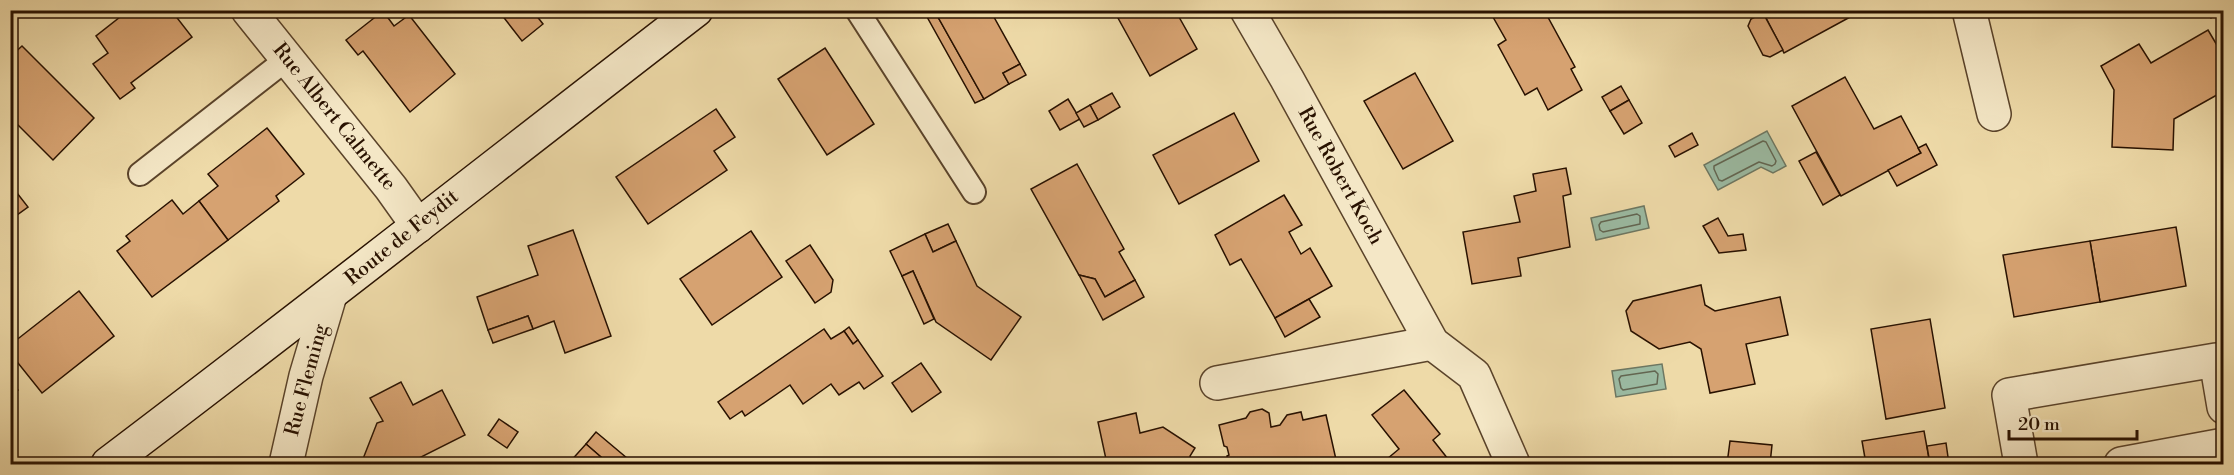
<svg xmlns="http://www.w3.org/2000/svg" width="2234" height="475" font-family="'Libre Bodoni',serif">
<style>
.water{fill:#9bbba3;stroke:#6d7762;stroke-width:1.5}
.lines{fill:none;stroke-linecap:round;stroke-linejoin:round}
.shore{stroke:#626652;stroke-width:1.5}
.building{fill:#d6a271;stroke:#281100;stroke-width:1.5}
.lane-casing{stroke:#5a432a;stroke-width:26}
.street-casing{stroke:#5a432a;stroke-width:36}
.secondary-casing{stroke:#281100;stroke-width:36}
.lane{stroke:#f4e7c6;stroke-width:22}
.street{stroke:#f4e7c6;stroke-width:33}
.secondary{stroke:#f4e7c6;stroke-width:33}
.labels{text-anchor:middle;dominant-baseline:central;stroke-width:5;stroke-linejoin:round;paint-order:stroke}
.street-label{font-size:20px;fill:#281100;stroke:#f4e7c6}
</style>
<rect width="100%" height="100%" fill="#eedaa8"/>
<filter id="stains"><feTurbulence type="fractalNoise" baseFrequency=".00333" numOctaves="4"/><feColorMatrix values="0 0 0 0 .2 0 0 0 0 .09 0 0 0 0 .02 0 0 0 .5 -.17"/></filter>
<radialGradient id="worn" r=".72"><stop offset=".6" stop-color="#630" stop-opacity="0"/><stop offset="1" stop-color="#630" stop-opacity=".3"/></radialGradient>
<g class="water">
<path d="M1767,131l19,35 -13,7 -12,-6 -43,23 -14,-25z"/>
<path d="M1644,206l5,22 -53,12 -5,-22z"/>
<path d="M1662,364l4,25 -50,8 -4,-26z"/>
</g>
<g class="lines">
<g class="shore">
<path d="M1763,141l3,1 10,19 -1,3 -3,2 -13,-4 -37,19 -3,-1 -5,-11v-3z"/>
<path d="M1637,214l3,2v8l-37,8 -3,-2 -1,-5 2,-3z"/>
<path d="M1655,371l3,3 -1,10 -34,6 -2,-2 -2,-9 2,-3z"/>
</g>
</g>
<g class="building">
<path d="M129,10h42l21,27 -61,46 4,5 -15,11 -27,-35 15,-11 -12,-17z"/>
<path d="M498,10h34l11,14 -21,17z"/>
<path d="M913,10h21l50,89 -9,4 -48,-86 -11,-1z"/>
<path d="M934,10h56l30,54 -17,9 6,11 -25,15z"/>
<path d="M1123,10h52l22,39 -47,27 -32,-58 7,-4z"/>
<path d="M1489,10h55l31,57 -4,2 11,21 -34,20 -11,-22 -12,7 -27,-50 8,-5z"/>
<path d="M1762,10h101l-79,43z"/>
<path d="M2206,10h16l-11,8z"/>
<path d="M383,11l11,15 15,-11 46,59 -45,38 -47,-61 -5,4 -12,-15z"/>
<path d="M1763,13l20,37 -13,7 -7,-2 -15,-29 3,-7z"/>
<path d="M2208,30l16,27v34l-50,28 -1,31 -61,-3 2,-57 -13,-24 38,-22 12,19z"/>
<path d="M22,46l72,72 -41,42 -43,-43v-60z"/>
<path d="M825,48l49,76 -47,31 -49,-76z"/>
<path d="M1020,64l6,11 -17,9 -6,-11z"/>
<path d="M1415,73l38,68 -50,28 -39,-68z"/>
<path d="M1845,77l29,52 27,-13 20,37 -80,43 -49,-90z"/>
<path d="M1621,86l8,14 -19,11 -8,-14z"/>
<path d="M1112,93l8,14 -22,13 -8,-15z"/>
<path d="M1068,99l12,20 -20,11 -11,-19z"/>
<path d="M1629,100l13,23 -18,11 -14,-23z"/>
<path d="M1090,105l8,15 -14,7 -8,-14z"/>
<path d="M716,109l19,28 -21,14 13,19 -79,54 -32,-47z"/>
<path d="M1234,113l25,48 -80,43 -26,-49z"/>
<path d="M267,128l37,46 -28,22 3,5 -51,39 -29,-39 19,-15 -10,-12z"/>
<path d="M1692,133l6,12 -23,12 -6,-11z"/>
<path d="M1926,144l11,21 -40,21 -9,-16 33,-17 -3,-5z"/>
<path d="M1816,152l24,43 -17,10 -24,-44z"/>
<path d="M1077,164l47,85 -5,3 16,28 -30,17 -10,-18 -16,-4 -48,-86z"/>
<path d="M1566,168l5,26 -8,2 7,51 -52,11 3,18 -49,8 -9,-52 57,-10 -6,-26 22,-5 -3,-17z"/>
<path d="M10,184l18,23 -18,13z"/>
<path d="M1284,195l18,30 -13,7 12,22 9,-6 22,38 -57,32 -34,-59 -11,6 -15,-30z"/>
<path d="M172,200l11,14 16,-13 29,39 -76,57 -35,-46 13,-10 -4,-5z"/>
<path d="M1718,218l10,18 15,-2 3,16 -27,3 -16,-27z"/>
<path d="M948,224l8,17 -23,11 -8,-18z"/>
<path d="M2176,227l10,59 -86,16 -10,-61z"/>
<path d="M573,230l38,106 -46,17 -11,-32 -21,8 -5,-13 -40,14 -11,-33 61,-22 -10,-29z"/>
<path d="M751,231l31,46 -70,48 -32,-46z"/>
<path d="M925,234l8,18 23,-11 21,45 44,31 -30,43 -55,-38 -23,-51 -11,5 -12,-25z"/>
<path d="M2090,241l10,61 -86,15 -11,-62z"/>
<path d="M810,245l23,35 -2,12 -16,11 -29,-42z"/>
<path d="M913,271l21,48 -10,5 -22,-48z"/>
<path d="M1079,275l16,4 10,18 30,-17 9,17 -41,23z"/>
<path d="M1701,285l4,20 10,6 65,-14 8,38 -42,9 9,40 -45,9 -9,-44 -11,-7 -31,7 -28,-18 -5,-20 7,-10z"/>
<path d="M79,291l35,45 -72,57 -32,-40v-8z"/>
<path d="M1309,299l11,18 -35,20 -10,-19z"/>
<path d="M528,316l5,13 -40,14 -5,-13z"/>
<path d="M1930,319l15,89 -59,11 -15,-90z"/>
<path d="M849,327l9,13 -5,4 -9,-13z"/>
<path d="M824,329l7,10 13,-8 9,13 5,-4 25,36 -19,13 -5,-7 -20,13 -8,-11 -28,20 -13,-19 -45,31 -3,-5 -12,8 -12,-17z"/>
<path d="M921,363l20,29 -29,20 -20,-29z"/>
<path d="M10,380l8,10 -8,5z"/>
<path d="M401,382l12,23 29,-15 23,45 -46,23 -3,6h-55l16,-41 6,-2 -13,-23z"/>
<path d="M1404,390l36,44 -7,6 19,24h-71l18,-15 -27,-34z"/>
<path d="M1262,409l7,4 2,14 9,-2 7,-10 14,-3 2,8 23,-5 11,49h-109l-1,-8 2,-1 -2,-8 -3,-1 -5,-21 27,-7 4,-6z"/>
<path d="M1136,413l4,20 23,-6 32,21 -5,8 2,7 6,-1v2h-91l-9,-42z"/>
<path d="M499,419l19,13 -11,16 -19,-13z"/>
<path d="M1924,431l6,33h-64l-4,-23z"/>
<path d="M596,432l38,32h-25l-23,-20z"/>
<path d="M1730,441l42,4 -2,19h-43z"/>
<path d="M1946,443l3,21h-19l-3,-18z"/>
<path d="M586,444l23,20h-41z"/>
</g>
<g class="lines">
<g class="lane-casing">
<g id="lane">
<path d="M857,10l117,182"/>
<path d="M140,174l147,-115"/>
</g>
</g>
<g class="street-casing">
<g id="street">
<path d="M248,10l143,178 27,38"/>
<path d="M1247,10l40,69 145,264 42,32 39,89"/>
<path d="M1969,10l25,104"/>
<path d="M1217,383l215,-40"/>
<path d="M286,464l20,-88 24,-81"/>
<path d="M2021,464l-12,-69 207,-35 8,47"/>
<path d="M2121,464l103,-19"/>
</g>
</g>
<g class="secondary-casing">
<path id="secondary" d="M108,464c197,-149 391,-302 588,-454"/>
</g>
<use href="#lane" class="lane"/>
<use href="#street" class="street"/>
<use href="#secondary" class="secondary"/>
</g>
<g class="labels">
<g class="street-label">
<text transform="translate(334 117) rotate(51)">Rue Albert Calmette</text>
<text transform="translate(1340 176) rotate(61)">Rue Robert Koch</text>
<text transform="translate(402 238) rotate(-39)">Route de Feydit</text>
<text transform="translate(307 380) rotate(-75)">Rue Fleming</text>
</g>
</g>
<rect width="2234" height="475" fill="none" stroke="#eedaa8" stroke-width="36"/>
<rect x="12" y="12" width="2210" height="451" fill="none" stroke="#281100" stroke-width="3"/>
<rect x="18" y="18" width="2198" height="439" fill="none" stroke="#281100" stroke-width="1.5"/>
<path d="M2009 430v9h128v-9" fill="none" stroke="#281100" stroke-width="3"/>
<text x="2018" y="430" font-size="18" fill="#281100" stroke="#f4e7c6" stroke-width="4.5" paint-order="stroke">20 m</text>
<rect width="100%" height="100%" filter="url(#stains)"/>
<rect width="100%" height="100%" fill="url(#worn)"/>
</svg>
